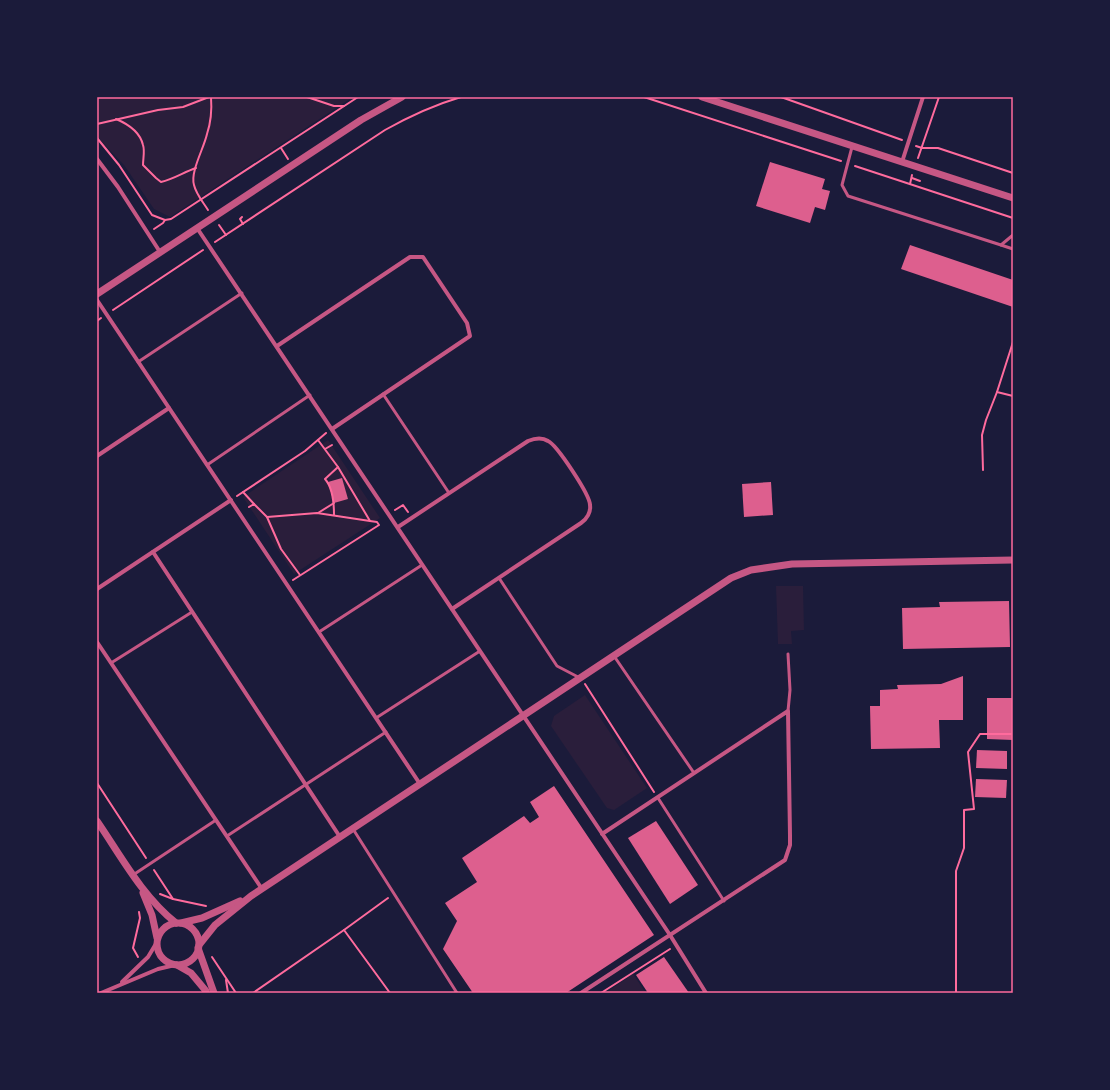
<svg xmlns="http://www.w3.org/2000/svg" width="1110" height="1090" font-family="Quicksand,sans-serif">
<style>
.green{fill:#2a1e3b}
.building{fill:#dd5f8e}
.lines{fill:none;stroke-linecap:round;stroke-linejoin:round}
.path{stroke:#ff6b9d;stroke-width:2}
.service{stroke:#c65784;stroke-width:3}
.minor{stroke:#c65784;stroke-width:4}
.tertiary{stroke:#c65784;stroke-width:7}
.neatline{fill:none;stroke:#ff6b9d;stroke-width:1.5}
</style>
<rect width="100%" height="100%" fill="#1b1b3a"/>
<g class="green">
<path d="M97,97h256l-183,120 -16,-8 -30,-44 -27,-28z"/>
<path d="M328,440l52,78 -86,56 -51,-77z"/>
<path d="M776,586h27l1,44 -13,1 1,13h-14z"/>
<path d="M585,695l62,93 -33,22 -7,-2 -56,-82 3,-10z"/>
<path d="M633,974l13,19h-41z"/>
</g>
<g class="building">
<path d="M770,162l55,17 -3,10 8,2 -5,19 -10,-3 -5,16 -54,-17z"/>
<path d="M910,245l103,35v27l-112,-38z"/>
<path d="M342,478l6,21 -14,4 -6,-21z"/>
<path d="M771,482l2,33 -29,2 -2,-33z"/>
<path d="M1009,601l1,46 -107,2 -1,-41 38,-1 -1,-5z"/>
<path d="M963,676v44h-24l1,28 -69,1 -1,-43h10v-16l18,-1 -1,-4 44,-1z"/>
<path d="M987,698h26v42l-26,-1z"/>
<path d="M977,750l30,1v18l-31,-1z"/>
<path d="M976,779l31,1 -1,18 -31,-1z"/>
<path d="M554,786l100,149 -88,58h-93l-30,-44 14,-28 -12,-18 32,-21 -15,-24 62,-42 6,7 9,-6 -9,-15z"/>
<path d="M656,821l42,64 -28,19 -42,-66z"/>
<path d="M664,957l25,36h-41l-12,-18z"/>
</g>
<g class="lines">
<g class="path">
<path d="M307,97l27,9h10"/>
<path d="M644,97l197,64"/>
<path d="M781,97l121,43"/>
<path d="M116,119c12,5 24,13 27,26 2,6 0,14 0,20l13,13 5,4c13,-3 23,-10 35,-14"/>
<path d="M97,124l61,-14 25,-3 26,-10"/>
<path d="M97,138l22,27 33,50 13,5 6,-1 187,-122"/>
<path d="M916,146l6,2h16l75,25"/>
<path d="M281,148l7,11"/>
<path d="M918,158l21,-61"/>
<path d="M855,166l158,52"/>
<path d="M912,178l8,3"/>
<path d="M910,184l2,-9"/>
<path d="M208,210c-5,-8 -12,-16 -14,-25 -4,-13 10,-37 13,-51 4,-12 5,-24 4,-37"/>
<path d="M242,217l-2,2 3,5"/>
<path d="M219,225l7,10"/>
<path d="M154,229l9,-6 2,-3"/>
<path d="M215,242l170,-112c25,-14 49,-25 76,-33"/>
<path d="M113,310l90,-60"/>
<path d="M97,321l4,-3"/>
<path d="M1013,342l-16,50 16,4"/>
<path d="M318,440l20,27 -13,12c8,9 9,25 9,36"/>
<path d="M325,449l7,-4"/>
<path d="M338,467l32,54"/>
<path d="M983,470l-1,-35 4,-15 11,-28"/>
<path d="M243,492l11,12"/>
<path d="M237,496l68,-45 21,-18"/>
<path d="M249,507l5,-3 13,13 50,-4 53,8 7,1 2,3 -86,55"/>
<path d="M395,510l8,-5 5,7"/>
<path d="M318,513l16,-10"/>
<path d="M267,517l14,32 19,26"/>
<path d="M585,684l69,108"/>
<path d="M97,783l49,75"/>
<path d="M154,870l19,29"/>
<path d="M160,894l13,5 33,7"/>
<path d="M388,898l-44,32 46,63"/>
<path d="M138,957l-5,-9 7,-30 -1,-6"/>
<path d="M212,957l24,36"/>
<path d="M226,980l2,13"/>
<path d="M253,993l91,-63"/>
<path d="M601,993l69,-44"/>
<path d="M956,993v-122l8,-23v-38l10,-1 -6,-57 12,-18h33"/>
</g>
<g class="service">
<path d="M852,147l-10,38 6,11 153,49 12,-10"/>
<path d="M1001,245l12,4"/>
<path d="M138,362l104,-69"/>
<path d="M383,394l66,99"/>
<path d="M207,465l103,-70"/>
<path d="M499,578l58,88 23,12"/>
<path d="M319,632l103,-67"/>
<path d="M614,656l80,117"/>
<path d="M111,663l81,-51"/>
<path d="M788,711l2,-21 -2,-36"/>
<path d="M376,718l104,-67"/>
<path d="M658,798l66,103"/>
<path d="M353,829l104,164"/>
<path d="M227,836l159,-104"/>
<path d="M133,875l83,-55"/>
</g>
<g class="minor">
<path d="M97,159l21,28 42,65"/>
<path d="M902,162l21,-65"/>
<path d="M197,228l473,707 36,58"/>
<path d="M97,300l323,484"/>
<path d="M277,346l133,-89h13l44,66 3,13 -138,93"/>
<path d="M97,456l72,-48"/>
<path d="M398,527l130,-86c7,-3 14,-4 20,0 9,4 42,54 42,64 1,7 -3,14 -9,18l-129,86"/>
<path d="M153,552l187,285"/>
<path d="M97,589l134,-89"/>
<path d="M97,642l165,247"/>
<path d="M122,982l26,-25 9,-15"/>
<path d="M101,993l57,-24 17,-4"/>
<path d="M581,993l204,-133 5,-15v-10l-2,-124 -186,123"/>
</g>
<g class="tertiary">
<path d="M702,97l311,101"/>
<path d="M97,294l264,-174 41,-23"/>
<path d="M97,821c24,35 45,75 79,102"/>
<path d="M143,893l9,22 5,23"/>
<path d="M181,923l21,-5 38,-17"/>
<circle cx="178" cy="944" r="21"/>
<path d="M199,945l16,-20 36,-29 480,-318 20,-8 41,-6 221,-4"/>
<path d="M198,948l16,45"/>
<path d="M177,965l14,8 15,18"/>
</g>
</g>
<rect width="1110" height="1090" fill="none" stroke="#1b1b3a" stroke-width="196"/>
<rect x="98" y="98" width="914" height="894" class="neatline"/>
</svg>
